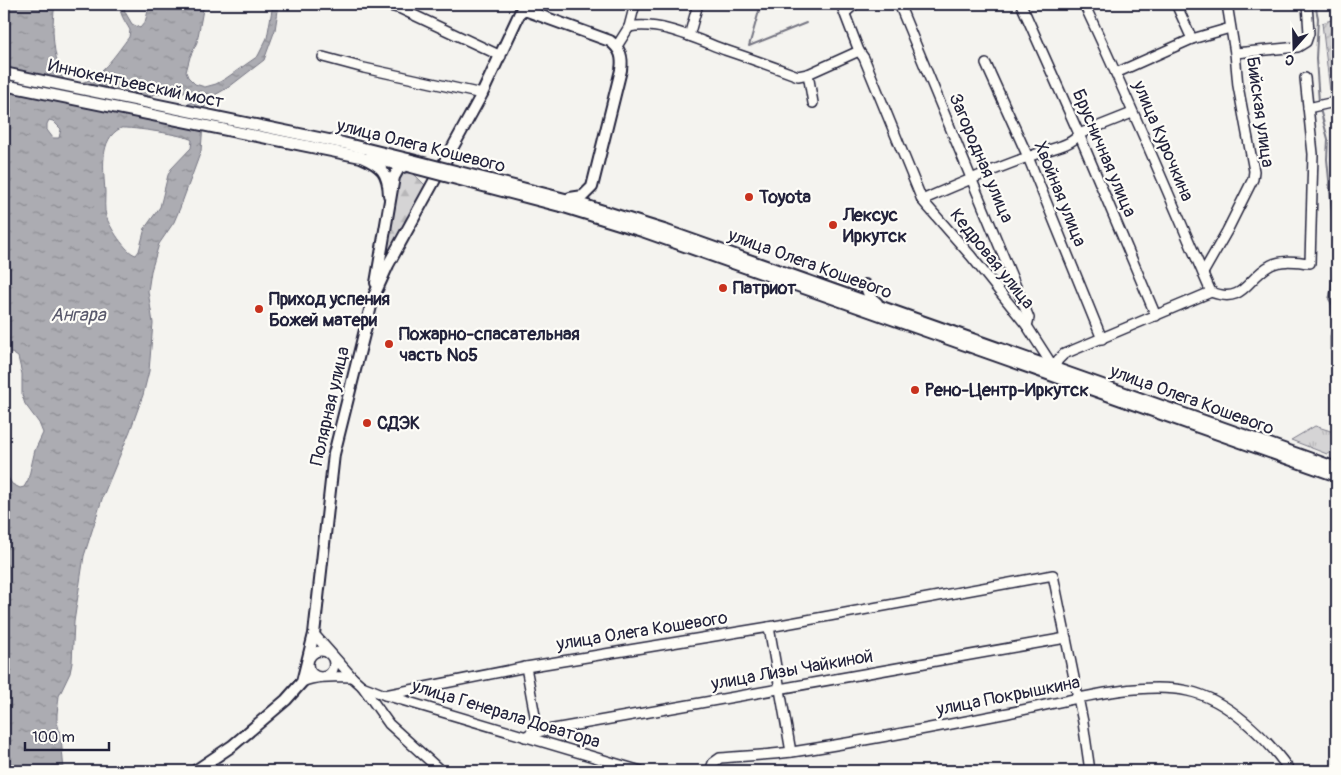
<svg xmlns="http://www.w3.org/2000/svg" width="1341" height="775" font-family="Pangolin,sans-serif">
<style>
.grass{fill:url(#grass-tufts);stroke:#7c7b88}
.forest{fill:url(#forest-firs);stroke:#7c7b88}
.garden{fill:url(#garden-furrows);stroke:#7c7b88}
.water{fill:url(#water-ripples);stroke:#757582;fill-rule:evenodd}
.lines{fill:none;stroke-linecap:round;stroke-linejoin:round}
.stream{stroke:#757582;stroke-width:2}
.minor-casing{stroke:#22223b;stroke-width:12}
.major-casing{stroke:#22223b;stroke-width:14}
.minor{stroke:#fdfcf7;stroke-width:9}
.major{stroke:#fdfcf7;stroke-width:10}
.major-bridge-casing{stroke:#22223b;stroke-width:14;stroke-linecap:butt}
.major-bridge{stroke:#fdfcf7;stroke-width:10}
.poi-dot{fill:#c8321e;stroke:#fdfcf7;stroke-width:2}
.labels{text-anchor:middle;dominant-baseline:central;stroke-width:4.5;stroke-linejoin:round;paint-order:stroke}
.street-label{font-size:18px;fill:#22223b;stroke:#fdfcf7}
.poi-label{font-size:18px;font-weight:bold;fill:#22223b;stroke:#fdfcf7;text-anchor:start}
.water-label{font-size:19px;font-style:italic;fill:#59596b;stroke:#fdfcf7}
</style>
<defs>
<pattern id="grass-tufts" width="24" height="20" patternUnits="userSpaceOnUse" patternTransform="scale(1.25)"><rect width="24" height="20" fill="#d5d4d5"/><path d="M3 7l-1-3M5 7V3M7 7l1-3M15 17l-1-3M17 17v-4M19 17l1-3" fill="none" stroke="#b7b6b8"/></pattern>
<pattern id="forest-firs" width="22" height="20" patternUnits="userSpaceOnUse" patternTransform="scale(1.25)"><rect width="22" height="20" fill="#d5d4d5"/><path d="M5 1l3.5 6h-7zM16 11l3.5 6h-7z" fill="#b7b6b8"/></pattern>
<pattern id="garden-furrows" width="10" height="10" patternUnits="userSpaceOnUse" patternTransform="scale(1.25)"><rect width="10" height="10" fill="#d5d4d5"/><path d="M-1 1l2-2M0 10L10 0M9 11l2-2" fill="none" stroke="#b7b6b8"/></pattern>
<pattern id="water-ripples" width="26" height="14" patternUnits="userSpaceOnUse" patternTransform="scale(1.25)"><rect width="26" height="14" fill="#acacb2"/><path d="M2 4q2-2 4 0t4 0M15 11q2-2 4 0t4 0" fill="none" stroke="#8c8c92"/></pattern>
</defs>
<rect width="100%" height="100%" fill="#f4f3ef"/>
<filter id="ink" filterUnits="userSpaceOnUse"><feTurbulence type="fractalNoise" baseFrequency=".02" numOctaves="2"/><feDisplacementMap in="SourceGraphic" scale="10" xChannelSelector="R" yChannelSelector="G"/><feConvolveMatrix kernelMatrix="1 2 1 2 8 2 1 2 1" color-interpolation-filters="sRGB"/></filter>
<g filter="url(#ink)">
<path class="grass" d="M1315,426l22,7 -7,20 -3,1 -36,-14z"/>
<path class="forest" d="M406,172l8,2 11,11 -40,78 14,-87z"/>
<path class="garden" d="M1337,18v133l-15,-128z"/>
<g class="water">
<path d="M4,4h51c-4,24 -2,50 7,73 26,22 53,-22 67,-40l1,-7c-5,-9 -11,-16 -10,-26h4l1,8 7,12 8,4 5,-6 5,-18h54l-7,38 -7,15 -4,15 2,5 7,7 10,3 11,-3 9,-5 33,-23 9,-18 6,-34h6l-4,26 -11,30 -35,27 -21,12 -4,10 -3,42 -21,57 -6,14 -15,22 -8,27 -3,20 5,32 -4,48 -6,24 -13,36 -27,65 -19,60 -10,66 -2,41 -2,10 -11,23 -2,18v8l4,15 3,34h-60v-300l8,13 8,4 4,-1 4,-7 7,-30 8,-17 -4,-10 -14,-19 -3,-9v-21l-4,-17 -6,-4 -8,3zM189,91l6,3 -1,8 -9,3 -34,-7 2,-4h18zM49,120l4,1 8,8 -2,9h-6l-6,-8v-6zM121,128c10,-1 65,7 71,12l-1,8 -20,21 -3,6 -8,32 -15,21 -6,23 -3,4c-10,-2 -27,-29 -30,-39 -2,-7 -1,-16 -1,-24 -1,-20 -7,-53 16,-64z"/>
<path d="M1333,273l4,6v62l-7,9v-14l3,-10 -3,-32z"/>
</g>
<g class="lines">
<g class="stream">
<path d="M761,4l-12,42 57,-23"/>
<path d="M1315,4l3,14 -2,41 3,43"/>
<path d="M1320,109l8,30 -1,20 10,104 -3,15"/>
<path d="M1331,292l-2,7 3,5"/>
</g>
<g class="minor-casing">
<g id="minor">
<path d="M382,4l19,5 100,47"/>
<path d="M841,4l18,47 5,7 58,142 49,56 56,70 27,42 4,-8 6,-6 147,-62"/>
<path d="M899,4l130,314 -2,8"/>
<path d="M1021,4l58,130 77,182"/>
<path d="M1084,4c45,95 85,192 127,288"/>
<path d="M1176,4l16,35"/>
<path d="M845,13l10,-9"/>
<path d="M629,27c32,-6 67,12 96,23 24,8 49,17 73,26l10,-2 51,-23"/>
<path d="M689,36l9,-32"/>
<path d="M617,46l12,-19 6,-23"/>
<path d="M1235,53l63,-6 8,-5 3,-9 -2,-29"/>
<path d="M323,57l41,11 118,26"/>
<path d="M986,64l42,93 74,182"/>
<path d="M1116,73l76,-34 38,-11"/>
<path d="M808,74l5,29"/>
<path d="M1308,108l22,-5"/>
<path d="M922,200c41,-18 81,-35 123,-49 10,-3 28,-7 34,-17l53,-21"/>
<path d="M1203,273l24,-42 26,-52 1,-8 -16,-85 -3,-33 -8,-49"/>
<path d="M1211,292c34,13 35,-14 60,-27 11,-6 27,-3 39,-2l3,-109 -8,-76"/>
<path d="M769,627l22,125"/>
<path d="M314,634l38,43 10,9 27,38 52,47"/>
<circle cx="321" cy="664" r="13"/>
<path d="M526,667l12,65"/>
<path d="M302,682c16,-7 33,-5 50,-5"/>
<path d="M362,686l23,9 256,76"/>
<path d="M385,695l141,-28 243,-40 284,-52 30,147 7,49"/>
<path d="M525,737l6,-4 535,-95"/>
<path d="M710,771l3,-8 7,-5c24,-2 48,-3 72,-6 72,-11 145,-25 216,-39 53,-10 127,-33 180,-22 39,8 80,48 102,80"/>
</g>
</g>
<g class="major-casing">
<g id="major">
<path d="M522,9l88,32c11,8 13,17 11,29l-29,117 -9,9 -13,2"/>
<path d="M4,73l339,70 65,16"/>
<path d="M4,85l357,72c21,9 27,15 28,38"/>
<path d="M369,158l37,8"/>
<path d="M565,199l102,32 670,237"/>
<path d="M564,207l78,24 695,245"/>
<path d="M376,283l18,-106 5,-9 8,-2"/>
<path d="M865,285l5,12 7,6"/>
<path d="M195,771l37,-25 54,-46 16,-18 12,-48 20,-180 39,-156 15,-33 94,-171 42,-90"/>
</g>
</g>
<use href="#minor" class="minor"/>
<use href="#major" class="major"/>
<g class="major-bridge-casing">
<g id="major-bridge">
<path d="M408,159l157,40"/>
<path d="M407,166l157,41"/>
</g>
</g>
<use href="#major-bridge" class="major-bridge"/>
</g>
</g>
<g class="poi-dot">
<circle cx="749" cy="197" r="5"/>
<circle cx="833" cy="225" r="5"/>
<circle cx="723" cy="288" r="5"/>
<circle cx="259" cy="309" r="5"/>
<circle cx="389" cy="344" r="5"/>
<circle cx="915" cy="390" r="5"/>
<circle cx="367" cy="423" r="5"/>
</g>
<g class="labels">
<g class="street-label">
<text transform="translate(136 84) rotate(12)">Иннокентьевский мост</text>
<text transform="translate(1260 112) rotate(82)">Бийская улица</text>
<text transform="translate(1163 141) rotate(67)">улица Курочкина</text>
<text transform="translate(421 146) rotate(14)">улица Олега Кошевого</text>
<text transform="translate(1104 153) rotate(67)">Брусничная улица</text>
<text transform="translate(981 158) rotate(67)">Загородная улица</text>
<text transform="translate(1060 194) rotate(68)">Хвойная улица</text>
<text transform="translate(992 259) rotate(51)">Кедровая улица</text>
<text transform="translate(810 264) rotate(20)">улица Олега Кошевого</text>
<text transform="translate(1192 400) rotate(20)">улица Олега Кошевого</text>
<text transform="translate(330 406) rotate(-77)">Полярная улица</text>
<text transform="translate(642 631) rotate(-9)">улица Олега Кошевого</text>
<text transform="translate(792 670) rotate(-10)">улица Лизы Чайкиной</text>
<text transform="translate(1008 696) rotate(-11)">улица Покрышкина</text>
<text transform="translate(506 714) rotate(17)">улица Генерала Доватора</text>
</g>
<g class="poi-label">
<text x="759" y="197">Toyota</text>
<text x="843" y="215">Лексус<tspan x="843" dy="21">Иркутск</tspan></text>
<text x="733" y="288">Патриот</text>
<text x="269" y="299">Приход успения<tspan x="269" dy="21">Божей матери</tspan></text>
<text x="399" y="334">Пожарно-спасательная<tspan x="399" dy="21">часть №5</tspan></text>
<text x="925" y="390">Рено-Центр-Иркутск</text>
<text x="377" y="423">СДЭК</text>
</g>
<g class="water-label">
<text x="78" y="315">Ангара</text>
</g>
</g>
<rect width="1341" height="775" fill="none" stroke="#fdfcf7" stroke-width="20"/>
<rect x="10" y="10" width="1321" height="755" fill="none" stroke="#22223b" stroke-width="2" filter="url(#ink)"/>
<g transform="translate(1294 48) rotate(200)" stroke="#fdfcf7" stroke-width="4" paint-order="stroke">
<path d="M0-4L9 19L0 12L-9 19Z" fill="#22223b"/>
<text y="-8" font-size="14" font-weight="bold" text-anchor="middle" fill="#22223b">С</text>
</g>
<path d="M25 742v8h84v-8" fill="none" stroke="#22223b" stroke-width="2.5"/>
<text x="32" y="742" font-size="15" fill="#22223b" stroke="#fdfcf7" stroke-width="4" paint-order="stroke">100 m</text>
</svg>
